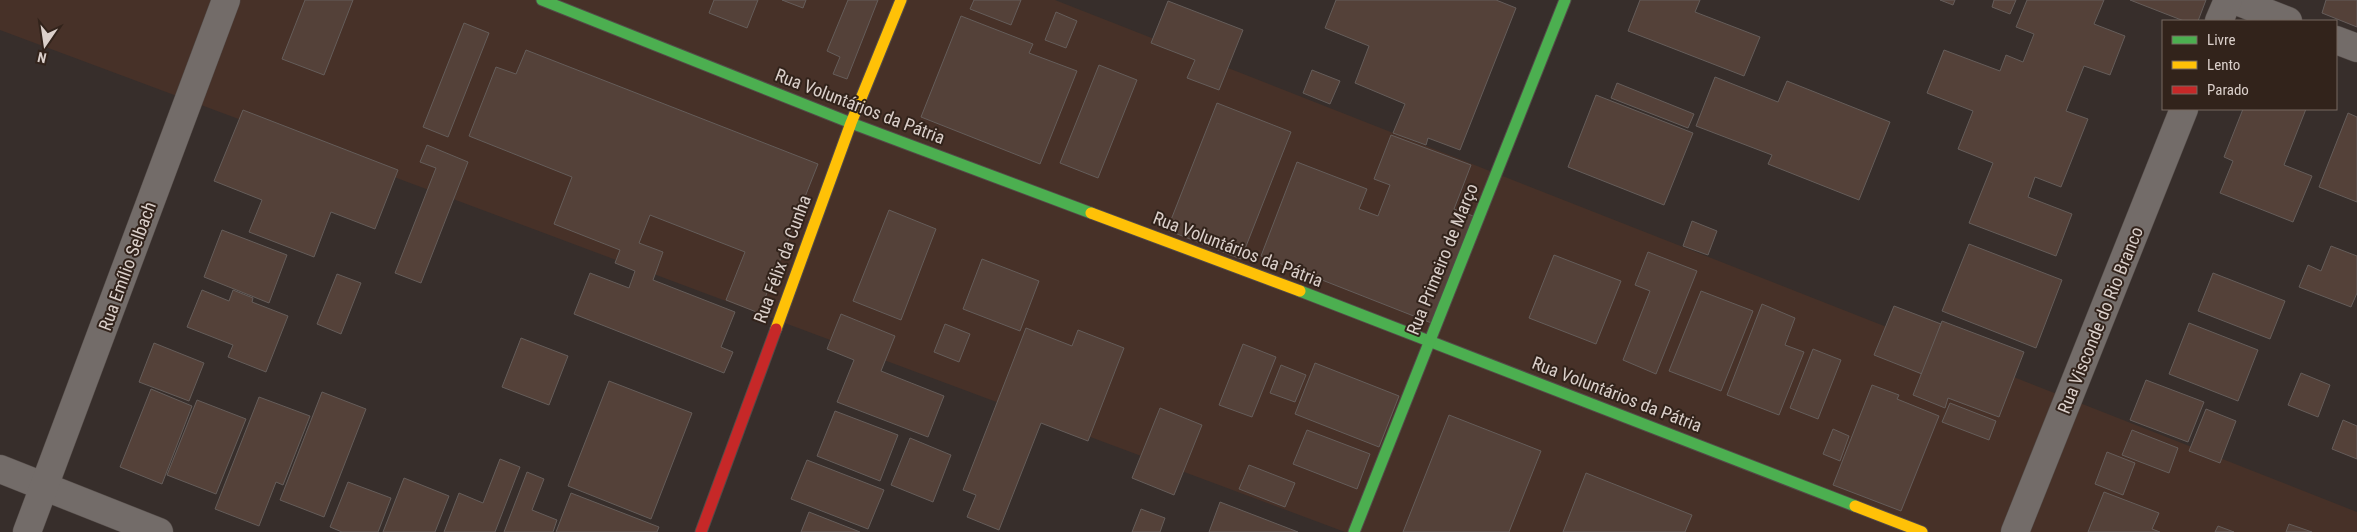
<svg xmlns="http://www.w3.org/2000/svg" width="2357" height="532" font-family="'Roboto Condensed',sans-serif">
<style>
.built{fill:#473128}
.building{fill:#544139;stroke:#655d5a}
.lines{fill:none;stroke-linecap:round;stroke-linejoin:round}
.street-casing{stroke:#534b48;stroke-width:29}
.fast-casing{stroke:#534b48;stroke-width:13}
.slow-casing{stroke:#534b48;stroke-width:13}
.jam-casing{stroke:#534b48;stroke-width:13}
.street{stroke:#736c69;stroke-width:28}
.fast{stroke:#4caf50;stroke-width:11}
.slow{stroke:#ffc107;stroke-width:11}
.jam{stroke:#c62828;stroke-width:11}
.labels{text-anchor:middle;dominant-baseline:central;stroke-width:4;stroke-linejoin:round;paint-order:stroke}
.street-label{font-size:18px;fill:#dbd0cb;stroke:#32231b}
</style>
<rect width="100%" height="100%" fill="#372e2b"/>
<path class="built" d="M0,0h1055l1302,512v20h-1012l-1345,-502z"/>
<g class="building">
<path d="M305,0h48l-29,75 -42,-16z"/>
<path d="M714,0h44l-11,28 -38,-15z"/>
<path d="M782,0h24l-3,8z"/>
<path d="M848,0h30l-31,79 -14,-5 7,-17 -13,-6z"/>
<path d="M974,0h47l-10,25 -41,-16z"/>
<path d="M1336,0h160l20,8 -56,142 -32,-12 -2,7 -33,-12 12,-29 -50,-21 14,-37 -44,-18z"/>
<path d="M1640,0h60l-5,12 65,25 -16,39 -116,-45z"/>
<path d="M1940,0h15l-2,5z"/>
<path d="M1994,0h22l-6,14 -18,-7z"/>
<path d="M2027,0h77l-10,24 31,12 -15,39 -26,-9 -18,45 22,8 -27,68 -26,-10 -7,20 44,17 -16,42 -87,-33 24,-60 -35,-14 15,-38 -46,-18 17,-43 56,21 6,-16 17,7 11,-28 -18,-7z"/>
<path d="M2130,0h76l-8,21h-14z"/>
<path d="M2326,0h31v27l-35,-14z"/>
<path d="M1168,1l75,29 -24,60 -32,-12 8,-18 -44,-17z"/>
<path d="M1056,12l21,9 -11,27 -21,-8z"/>
<path d="M961,16l72,28 -4,9 48,18 -37,93 -119,-47z"/>
<path d="M464,23l25,10 -41,104 -25,-10z"/>
<path d="M526,50l292,114 -59,149 -33,-13 19,-48 -95,-37 -11,28 24,9 -10,28 82,32 -14,35 12,5 -9,21 -150,-59 16,-41 39,15 6,-17 -20,-8 5,-13 -66,-26 18,-47 -103,-41 27,-69 20,7z"/>
<path d="M1099,65l38,15 -39,98 -38,-15z"/>
<path d="M1312,70l28,11 -10,23 -27,-11z"/>
<path d="M1715,77l63,25 9,-21 103,41 -31,78 -91,-36 4,-9 -76,-29z"/>
<path d="M1617,83l77,31 -6,14 -77,-30z"/>
<path d="M1596,95l97,38 -29,72 -96,-38z"/>
<path d="M1217,103l74,29 -50,127 -74,-29z"/>
<path d="M2243,109h63l-22,56 28,11 -19,46 -73,-29 13,-32 -9,-4z"/>
<path d="M243,110l155,60 -23,59 -44,-17 -17,45 -65,-25 13,-32 -48,-19z"/>
<path d="M2348,113l9,4v85l-38,-15z"/>
<path d="M1391,135l80,30 -17,44 22,8 -42,107 -173,-68 36,-94 70,27 -8,20 19,7 12,-31 -16,-6z"/>
<path d="M427,145l41,17 -47,121 -26,-10 41,-105 -16,-6z"/>
<path d="M889,210l47,19 -35,91 -48,-19z"/>
<path d="M1692,221l25,10 -9,24 -25,-9z"/>
<path d="M222,230l65,25 -18,48 -65,-26z"/>
<path d="M1969,244l93,36 -26,68 -94,-37z"/>
<path d="M2331,246l26,10v37l-6,14 -52,-20 9,-22 13,6z"/>
<path d="M1648,252l49,19 -41,103 -33,-14 27,-69 -15,-6z"/>
<path d="M1554,255l67,26 -25,63 -67,-26z"/>
<path d="M982,259l57,22 -19,50 -57,-22z"/>
<path d="M2213,273l72,28 -15,38 -72,-28z"/>
<path d="M337,274l24,9 -20,51 -24,-10z"/>
<path d="M202,290l27,11 4,-11 20,8 -1,4 36,14 -22,56 -38,-15 5,-12 -46,-18z"/>
<path d="M1701,291l52,20 -32,80 -52,-20z"/>
<path d="M1762,304l33,14 -10,27 19,7 -25,63 -52,-20z"/>
<path d="M1894,306l47,18 -19,50 -48,-19z"/>
<path d="M841,314l54,22 -14,35 63,25 -16,41 -91,-35 17,-42 -27,-11z"/>
<path d="M1942,321l82,31 -25,65 -51,-19 -3,10 -32,-13z"/>
<path d="M2189,323l69,27 -20,51 -69,-27z"/>
<path d="M945,324l25,10 -11,28 -25,-10z"/>
<path d="M1026,328l46,18 6,-16 46,18 -36,93 -47,-18 -42,107 -32,-13 9,-22 -13,-5z"/>
<path d="M521,338l47,18 -19,49 -47,-18z"/>
<path d="M154,343l50,20 -15,38 -50,-19z"/>
<path d="M1243,344l33,13 -24,60 -33,-12z"/>
<path d="M1813,349l28,11 -23,59 -28,-11z"/>
<path d="M1315,363l84,33 -20,51 -84,-33z"/>
<path d="M1281,365l25,10 -11,27 -25,-9z"/>
<path d="M2301,373l29,12 -12,32 -30,-12z"/>
<path d="M2146,380l58,22 -16,40 -58,-22z"/>
<path d="M609,381l83,32 -41,106 -83,-33z"/>
<path d="M1872,385l27,10 -2,4 42,17 -38,95 -68,-26z"/>
<path d="M151,389l41,17 -30,78 -42,-17z"/>
<path d="M322,392l44,17 -42,108 -44,-17z"/>
<path d="M259,397l51,19 -27,69 -7,-3 -17,44 -44,-17z"/>
<path d="M197,400l49,19 -30,75 -49,-19z"/>
<path d="M1950,403l46,18 -7,19 -47,-18z"/>
<path d="M1160,408l42,17 -28,70 -42,-17z"/>
<path d="M2206,409l30,12 -16,42 -31,-12z"/>
<path d="M835,411l63,24 -18,46 -63,-25z"/>
<path d="M1449,415l92,36 -32,81h-106z"/>
<path d="M2343,420l14,6v33l-25,-10z"/>
<path d="M1833,429l16,7 -9,25 -17,-7z"/>
<path d="M1307,430l63,24 -13,35 -64,-25z"/>
<path d="M2132,430l46,18 -9,25 -47,-18z"/>
<path d="M910,438l41,17 -18,47 -42,-17z"/>
<path d="M2107,452l28,11 -12,32 -28,-11z"/>
<path d="M500,459l20,8 -25,65h-51l15,-39 24,10z"/>
<path d="M807,460l77,30 -16,39 -77,-30z"/>
<path d="M1249,465l46,18 -10,24 -46,-18z"/>
<path d="M527,472l17,7 -12,31 25,10 -4,12h-49z"/>
<path d="M1586,473l106,42 -7,17h-122z"/>
<path d="M404,478l45,18 -14,36h-52z"/>
<path d="M348,482l43,16 -13,34h-36l-12,-5z"/>
<path d="M2104,492l55,21 -7,16 8,3h-72z"/>
<path d="M571,493l88,34 -2,5h-101z"/>
<path d="M1220,502l78,30h-89z"/>
<path d="M1141,509l24,9 -5,14h-28z"/>
<path d="M809,512l51,20h-59z"/>
<path d="M2289,524l23,8h-26z"/>
<path d="M2218,526l16,6h-19z"/>
</g>
<g class="lines">
<g class="street-casing">
<g id="street">
<path d="M2234,0l54,21"/>
<path d="M2219,21l9,-21"/>
<path d="M2336,40l21,8"/>
<path d="M0,469l159,63"/>
<path d="M27,532l199,-532"/>
<path d="M2015,532l169,-423"/>
</g>
</g>
<g class="fast-casing">
<g id="fast">
<path d="M542,0l309,123 240,90"/>
<path d="M1300,291l555,215"/>
<path d="M1354,532l211,-532"/>
</g>
</g>
<g class="slow-casing">
<g id="slow">
<path d="M1091,213l209,78"/>
<path d="M776,329l75,-206 50,-123"/>
<path d="M1855,506l67,26"/>
</g>
</g>
<g class="jam-casing">
<path id="jam" d="M701,532l75,-203"/>
</g>
<use href="#street" class="street"/>
<use href="#fast" class="fast"/>
<use href="#slow" class="slow"/>
<use href="#jam" class="jam"/>
</g>
<g class="labels">
<g class="street-label">
<text transform="translate(860 106) rotate(21)">Rua Voluntários da Pátria</text>
<text transform="translate(1238 249) rotate(21)">Rua Voluntários da Pátria</text>
<text transform="translate(782 259) rotate(-70)">Rua Félix da Cunha</text>
<text transform="translate(1442 259) rotate(-68)">Rua Primeiro de Março</text>
<text transform="translate(127 266) rotate(-70)">Rua Emílio Selbach</text>
<text transform="translate(2100 320) rotate(-68)">Rua Visconde do Rio Branco</text>
<text transform="translate(1617 394) rotate(21)">Rua Voluntários da Pátria</text>
</g>
</g>
<rect x="2162" y="20" width="175" height="90" fill="#32231b" stroke="#766861"/>
<rect x="2172" y="36" width="25" height="8" fill="#4caf50" stroke="#766861"/>
<text x="2207" y="45" font-size="15" fill="#dbd0cb">Livre</text>
<rect x="2172" y="61" width="25" height="8" fill="#ffc107" stroke="#766861"/>
<text x="2207" y="70" font-size="15" fill="#dbd0cb">Lento</text>
<rect x="2172" y="86" width="25" height="8" fill="#c62828" stroke="#766861"/>
<text x="2207" y="95" font-size="15" fill="#dbd0cb">Parado</text>
<g transform="translate(45 45) rotate(193)" stroke="#32231b" stroke-width="4" paint-order="stroke">
<path d="M0-4L9 19L0 12L-9 19Z" fill="#dbd0cb"/>
<text y="-8" font-size="14" font-weight="bold" text-anchor="middle" fill="#dbd0cb">N</text>
</g>
</svg>
